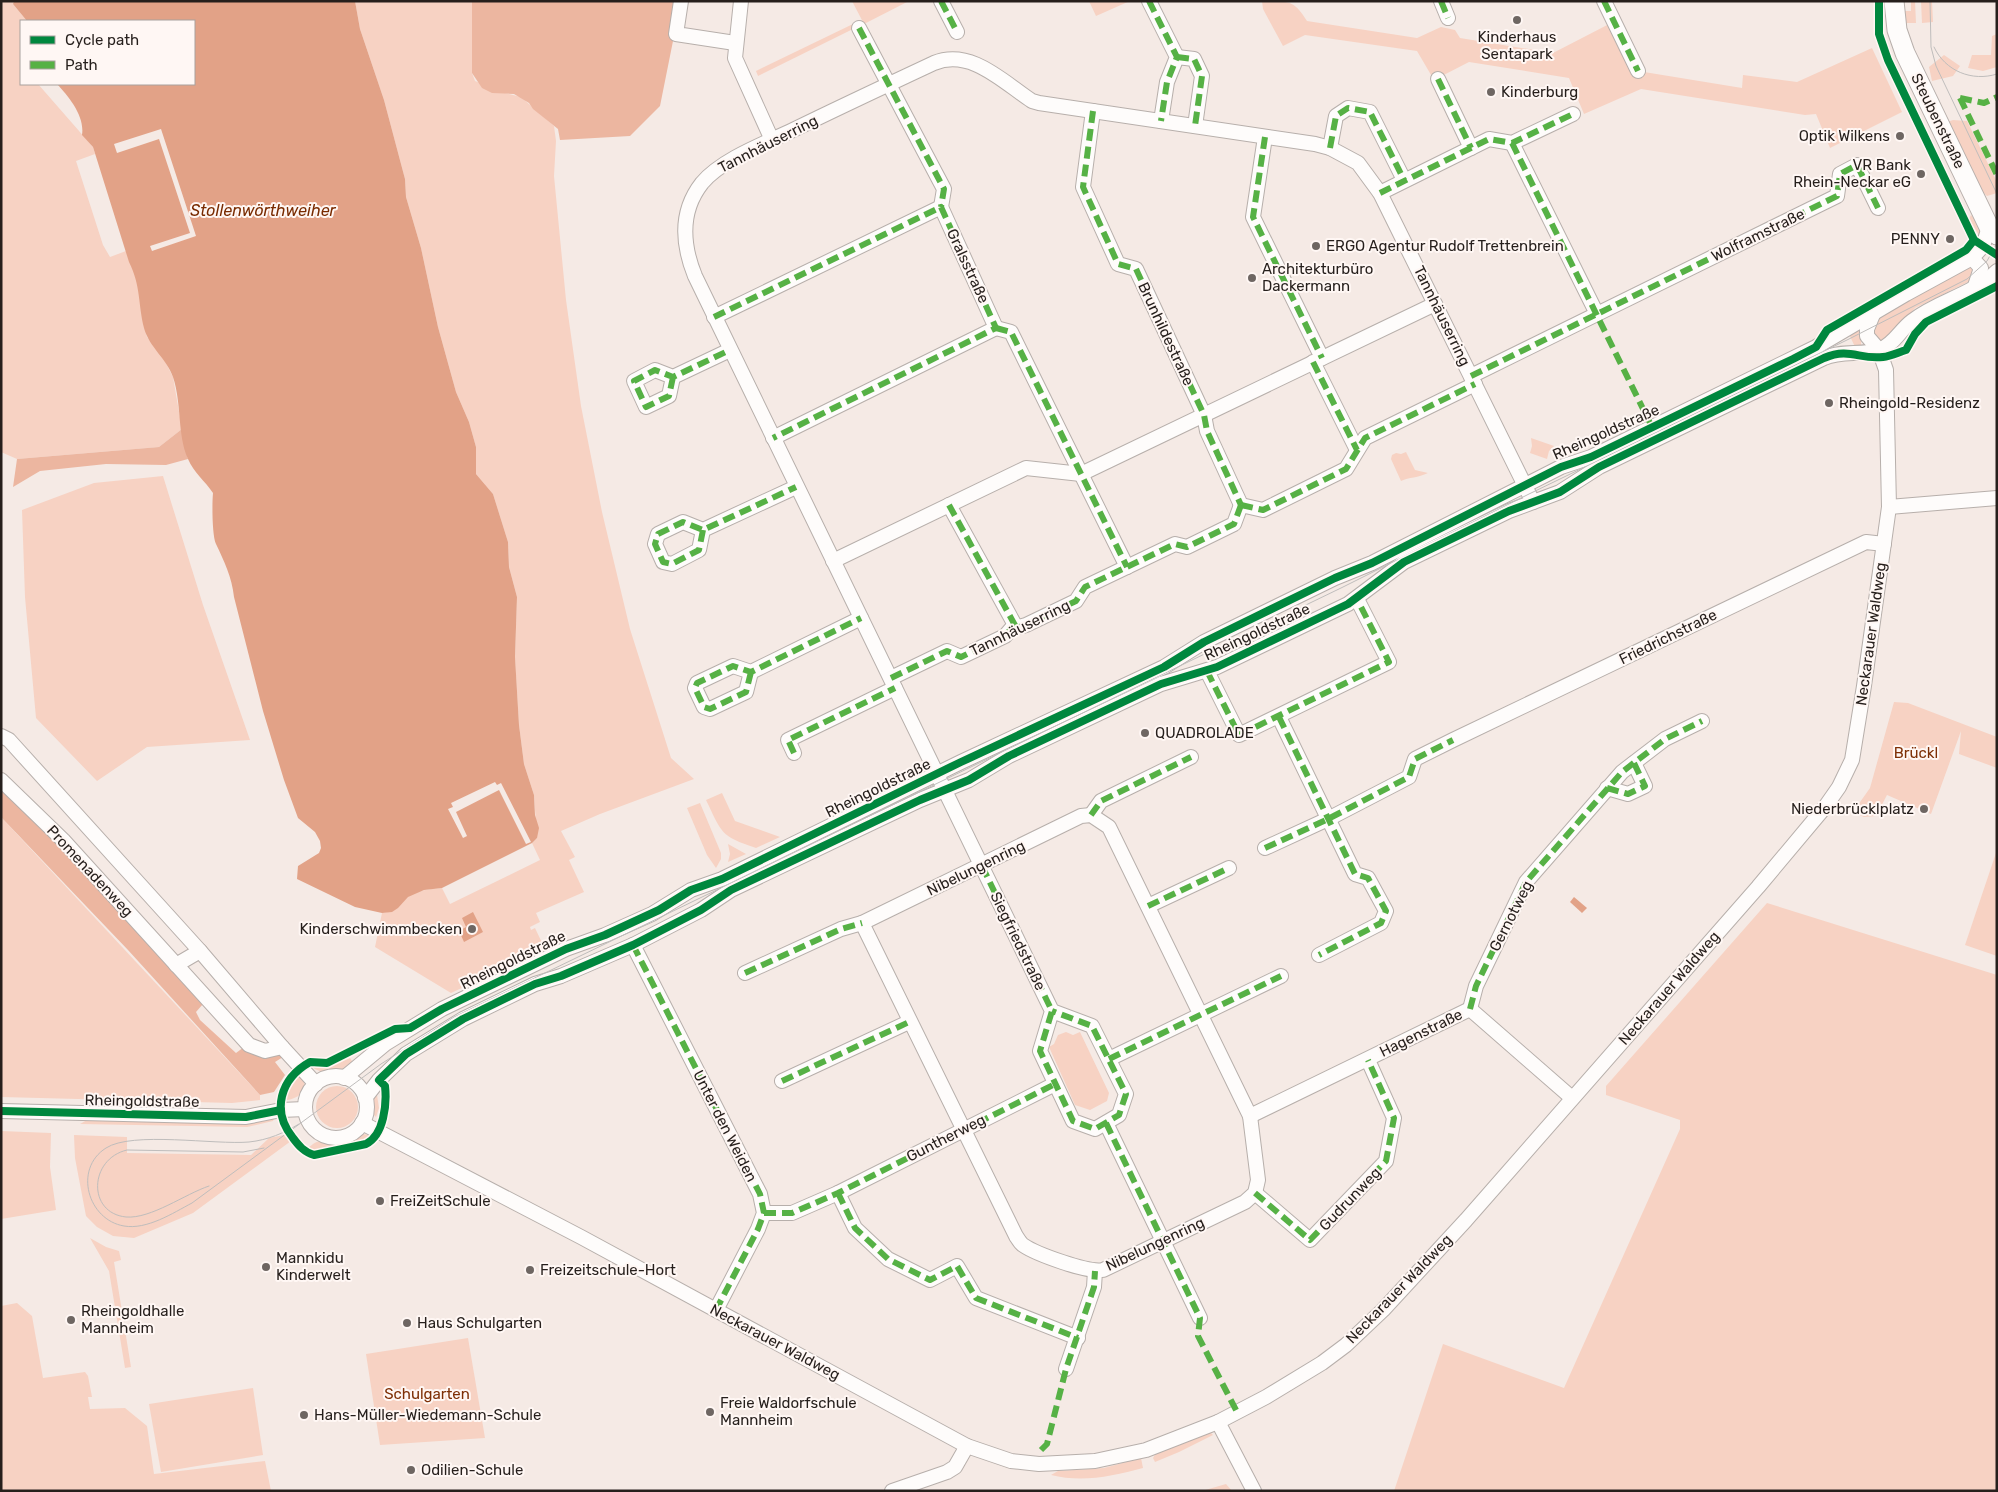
<svg xmlns="http://www.w3.org/2000/svg" width="1998" height="1492" font-family="Rubik,sans-serif">
<style>
.green{fill:#f7d2c3}
.forest{fill:#ecb6a0}
.water{fill:#e2a287}
.pier{fill:#f5eae5}
.lines{fill:none;stroke-linecap:round;stroke-linejoin:round}
.street-casing{stroke:#b7afab;stroke-width:16}
.secondary-casing{stroke:#b7afab;stroke-width:21}
.street{stroke:#fefcfb;stroke-width:14}
.secondary{stroke:#fefcfb;stroke-width:19}
.tram{stroke:#bfbdbc;stroke-width:1}
.quiet{stroke:#56b145;stroke-width:6;stroke-dasharray:12 6;stroke-linecap:butt}
.cycleway-casing{stroke:#fff7f4;stroke-width:11}
.cycleway{stroke:#00873e;stroke-width:8}
.poi-dot{fill:#6e6662;stroke:#fff7f4;stroke-width:2}
.labels{text-anchor:middle;dominant-baseline:central;stroke-width:4;stroke-linejoin:round;paint-order:stroke}
.poi-label{font-size:15px;fill:#261f1c;stroke:#fff7f4;text-anchor:start}
.street-label{font-size:15px;fill:#261f1c;stroke:#fff7f4}
.park-label{font-size:15px;fill:#7e2f05;stroke:#fff7f4}
.water-label{font-size:16px;font-style:italic;fill:#792b00;stroke:#fff7f4}
</style>
<rect width="100%" height="100%" fill="#f5eae5"/>
<g class="green">
<path d="M1,1h13l-1,3 14,17h-6v63h17l55,63 2,7 -19,7 27,84 7,12 16,-6 13,34 4,35 4,17 17,22 9,18 9,52 -23,18 -142,12 -16,-7z"/>
<path d="M355,1h117v72l3,8 30,12 16,4 33,29 2,15 -2,35 12,124 15,106 21,106 28,117 41,129 23,21 -94,35 -39,17 14,26 -6,3 15,32 -48,21 4,9 -10,5 1,3 4,-2 10,21 -94,44 -76,-46 7,-34c18,-2 13,-7 25,-16 10,-7 23,-8 35,-9l8,16 90,-44 -8,-17 5,-5 -3,-43 -10,-31 -5,-39 -4,-67 2,-61 -8,-30 -1,-25 -15,-48 -17,-20v-27l-7,-25 -13,-30 -18,-65 -17,-79 -15,-51 -1,-18 -21,-79 -24,-71z"/>
<path d="M852,1h57l-45,23z"/>
<path d="M1089,1h41l-34,15z"/>
<path d="M1262,1c27,0 32,-1 45,20l110,17 24,-11 14,3 5,8 93,15 60,-31 25,49 104,17 1,-13 54,7 75,-34 30,64 -72,36 -14,-34 -11,1 -164,-26 -57,25 -15,-36 -100,-16 -35,18 -17,-29 -112,-16 -22,11 -20,-37z"/>
<path d="M1911,1h4l1,22h-9v19l-7,-31h11z"/>
<path d="M1921,1h11l1,21 -11,1z"/>
<path d="M853,24l2,4 -97,48 -2,-5z"/>
<path d="M1997,34v33l-14,4 -15,-3 4,-13h19l1,-19z"/>
<path d="M1944,55l16,11 -7,10 -21,5 -3,-14z"/>
<path d="M1953,120l14,1 30,61v11l-10,3 -9,-8 -31,-66z"/>
<path d="M1971,215l8,9 1,13 -11,-18z"/>
<path d="M1969,265l7,2 -4,13 -57,28 -26,31 -10,3 -6,-9 3,-10 4,-5z"/>
<path d="M1862,323l-1,23 -6,1 -7,-15z"/>
<path d="M1531,438l23,8 -5,5 -2,8 -17,-6 2,-7z"/>
<path d="M1406,452l9,18 13,3c-10,5 -19,4 -27,8l-10,-22 1,-4 4,-2 5,1z"/>
<path d="M163,476l40,129 47,135 -103,7 -50,34 -61,-63 -11,-121 -3,-87 72,-27z"/>
<path d="M1894,702l14,1 89,34v31l-38,-14 2,-23 -30,83 -44,-19 -11,21 -12,1 -11,-5 17,-24z"/>
<path d="M722,793l13,28 45,16 -24,11c-36,-12 -34,-15 -50,-48z"/>
<path d="M700,803l21,50v6l-5,9 -9,-13 -20,-47z"/>
<path d="M1,817l259,278v5l-28,3 -231,-6z"/>
<path d="M728,844l18,10 -18,8 2,-8z"/>
<path d="M1997,850v106l-32,-11z"/>
<path d="M1767,903l230,72v516h-603l49,-147 121,44 116,-259v-9l-74,-25v-9z"/>
<path d="M1066,1032l7,3 7,-3 29,61 -2,8 -17,9 -15,-5 -26,-58 5,-3 4,-9z"/>
<path d="M350,1058l4,6c-12,10 -30,13 -43,2h14z"/>
<path d="M299,1075c13,12 1,24 -13,25l1,-6z"/>
<circle cx="337" cy="1107" r="21"/>
<path d="M377,1095l2,13 -3,9c-6,-5 -5,-11 -4,-19z"/>
<path d="M275,1116l-2,5 -26,6 -167,-3 7,-4 160,2z"/>
<path d="M1,1131l50,2 -1,34 6,43 -55,9z"/>
<path d="M362,1134l9,1c-11,9 -51,18 -64,14 15,-14 15,-4 32,-7 8,-1 15,-5 23,-8z"/>
<path d="M74,1135l53,2v16l124,2 18,-17 15,-3 7,6 -98,72 -59,25 -21,-2 -16,-9 -11,-11 -11,-58z"/>
<path d="M90,1238l16,9 13,4 2,9 -7,2 17,105 -6,1 -16,-97z"/>
<path d="M17,1303l15,13 11,62 42,-6 3,4 4,21h-4l2,12 35,-1 22,18 7,48 111,-13 6,30h-270v-185z"/>
<path d="M468,1338l17,100 -105,7 -14,-91z"/>
<path d="M253,1388l10,67 -102,17 -12,-68z"/>
<path d="M1210,1432l3,3 -34,17 -24,10 -2,-4 3,-5z"/>
<path d="M1141,1458l2,10c-30,8 -61,15 -92,7l7,-4 46,-3z"/>
<path d="M1226,1484l6,7h-30z"/>
</g>
<g class="forest">
<path d="M472,1h209l-21,105 -30,30 -70,4 -2,-11 -25,-20 -4,-6 -15,-9 -22,-1 -10,-5 -10,-15z"/>
<path d="M182,429l6,30 -22,6 -60,-1 -66,7 -27,16 4,-28 142,-12z"/>
<path d="M1,786l42,40 160,178 -7,8 4,8 36,33 8,-6c13,10 20,10 35,5l4,5 -8,5 10,13 -11,17 -14,3 -132,-145 -127,-133z"/>
</g>
<g class="water">
<path d="M14,1h341l5,28 24,71 21,79 1,18 15,51 17,79 18,65 13,30 7,25v27l17,20 15,48 1,25 8,30 -2,60 4,68 5,39 10,31 1,20 4,13 -2,10 -5,5 -90,45 -18,2 -16,7 -10,11 -6,4 -10,1 -27,-6 -58,-28 1,-13 21,-13 2,-5 -1,-7 -5,-9 -17,-14 -14,-38 -21,-69 -29,-114c-2,-20 -10,-36 -18,-53 -4,-9 -4,-41 -3,-51 -8,-12 -19,-20 -25,-34 -11,-25 -6,-55 -15,-82 -6,-18 -24,-30 -29,-49 -6,-24 -3,-42 -15,-66l-36,-115 -11,-12c3,-19 -13,-38 -25,-51h137v-63h-167l-14,-17z"/>
<path d="M1574,897l13,11 -5,5 -12,-11z"/>
<path d="M473,912l10,20 -19,10 -5,-11 7,-4 -4,-9z"/>
</g>
<g class="pier">
<path d="M161,129l35,107 -44,15 -2,-5 40,-13 -31,-94 -42,14 -3,-9z"/>
<path d="M495,782l2,3 4,-2 30,59 -5,2 -27,-54 -43,22 11,24 -4,2 -15,-29 5,-2 -2,-4z"/>
</g>
<g class="lines">
<g class="street-casing">
<g id="street">
<path d="M681,1l-5,33 59,9"/>
<path d="M741,1l-6,57 37,82"/>
<path d="M941,1l16,31"/>
<path d="M1149,1l28,56 -10,25 -6,39"/>
<path d="M1441,1l7,17"/>
<path d="M1604,1l34,70"/>
<path d="M859,28l85,161 -3,18"/>
<path d="M1177,57l17,2 8,17 -7,50"/>
<path d="M1438,79l33,69"/>
<path d="M1093,111l-10,76 35,77 18,5 68,146 3,16 34,74"/>
<path d="M1265,137l-12,80 69,141"/>
<path d="M1512,143l85,171"/>
<path d="M1330,148l6,-32 12,-8 22,4 34,68"/>
<path d="M1380,193l109,-54 23,4 61,-29"/>
<path d="M1972,258l9,10 -7,21"/>
<path d="M714,317l227,-110 55,121 -223,110"/>
<path d="M996,328l15,4 116,235"/>
<path d="M1313,362l44,88"/>
<path d="M1471,376l366,-180 3,-22 17,-9 21,43"/>
<path d="M673,377l-4,19 -23,11 -12,-26 21,-11 18,7 57,-27"/>
<path d="M949,505l67,122"/>
<path d="M1241,505l22,5 83,-41 19,-31 110,-54"/>
<path d="M1889,507l108,-9"/>
<path d="M703,530l-4,20 -27,14 -9,-2 -8,-18 3,-10 25,-12 20,8 93,-43"/>
<path d="M833,561l193,-93 55,6 354,-170"/>
<path d="M1207,671l32,64 150,-73 -32,-63"/>
<path d="M751,672l-5,20 -36,17 -6,-2 -9,-19 2,-5 36,-17 18,6 110,-54"/>
<path d="M891,678l56,-27 14,6 44,-21 6,-7 15,-4 50,-24 9,-14 90,-43 12,3 47,-23 7,-19"/>
<path d="M1279,717l76,157 13,4 18,33 -5,12 -62,32"/>
<path d="M1,736l8,4 191,211 82,96"/>
<path d="M794,753l-6,-13 107,-52"/>
<path d="M1,780l62,60 186,205 16,6 17,-4 34,37"/>
<path d="M1607,788l21,6 17,-8 -11,-23"/>
<path d="M1091,815l18,12 141,289 8,64 -3,13 -10,9 -142,68c-15,3 -67,-16 -80,-25 -3,-2 -5,-6 -7,-9l-154,-313 219,-107z"/>
<path d="M1091,815l10,-14 90,-44"/>
<path d="M1265,848l63,-29 81,-42 6,-18 38,-19 413,-198 18,2"/>
<path d="M1148,906l81,-38"/>
<path d="M633,945l127,249 4,19 -6,16 -42,81"/>
<path d="M176,965l24,-14"/>
<path d="M745,973l96,-44 21,-6"/>
<path d="M1470,1009l6,-23 50,-104 96,-110 43,-33 37,-18"/>
<path d="M1052,1011l40,15 34,68 -7,21 -24,14 -22,-8 -33,-70 12,-40 -357,-735c-13,-32 -15,-65 7,-93 20,-24 64,-40 91,-53 47,-23 94,-45 141,-67 37,-15 69,19 98,38l7,2 276,41 15,4 28,15 22,30 153,309"/>
<path d="M1109,1059l172,-83"/>
<circle cx="336" cy="1107" r="31"/>
<path d="M344,1078l41,-34 57,-35 124,-60 39,-14 47,-21 39,-24 31,-11 239,-117 203,-95 40,-25 131,-64 37,-15 189,-96 30,-10 225,-110 90,-53 66,-36 11,-12 6,-19"/>
<path d="M782,1081l127,-59"/>
<path d="M365,1098l14,-18 27,-26 57,-35 72,-35 26,-8 72,-31 68,-35 30,-20 189,-90 49,-20 40,-24 152,-72 56,-17 131,-63 56,-42 105,-51 51,-19 39,-25 225,-109c18,-8 39,-2 57,-9 14,-6 19,-19 31,-28 27,-21 59,-25 85,-50"/>
<path d="M1,1111l245,6 35,-7 24,-1"/>
<path d="M1250,1116l220,-107 102,89"/>
<path d="M362,1123l219,114 386,209 44,15 28,3 56,-3 51,-11 72,-28 48,-25 56,-34 24,-18 37,-35 83,-90 292,-333 67,-80 14,-20 13,-27 12,-74 25,-179 -3,-137 -7,-20 -12,-14v-7l7,-17"/>
<path d="M1106,1123l94,195"/>
<path d="M838,1193l17,35 33,31 42,21 27,-14 19,32 102,40"/>
<path d="M1255,1193l55,47 76,-79 8,-43 -26,-58"/>
<path d="M764,1213h28l46,-20 217,-109"/>
<path d="M1066,1369l28,-82 1,-16"/>
<path d="M1218,1422l36,69"/>
<path d="M892,1491l55,-19 8,-5 12,-21"/>
</g>
</g>
<g class="secondary-casing">
<path id="secondary" d="M1894,1l3,29 8,23 84,174 8,8"/>
</g>
<use href="#street" class="street"/>
<use href="#secondary" class="secondary"/>
<g class="tram">
<path d="M1930,1l1,46 5,19 61,128"/>
<path d="M1934,47c11,24 38,35 63,27"/>
<path d="M299,1124c-15,9 -31,16 -50,18 -34,3 -117,-11 -143,6 -33,21 -18,72 18,78 23,4 49,-13 68,-23l189,-139 73,-47 887,-429 188,-94 318,-154 120,-61 20,-18 10,-18"/>
<path d="M209,1186c-24,8 -58,33 -83,31 -39,-4 -37,-58 1,-67l116,2 21,-4"/>
</g>
<g class="quiet">
<path d="M941,1l16,31"/>
<path d="M1149,1l28,56 -10,25 -6,39"/>
<path d="M1441,1l7,17"/>
<path d="M1604,1l34,70"/>
<path d="M859,28l85,161 -3,18"/>
<path d="M1177,57l17,2 8,17 -7,50"/>
<path d="M1438,79l33,69"/>
<path d="M1960,98l37,77"/>
<path d="M1960,98l24,5 13,-6"/>
<path d="M1093,111l-10,76 35,77 18,5 68,146 3,16 34,74"/>
<path d="M1265,137l-12,80 69,141"/>
<path d="M1512,143l140,284"/>
<path d="M1330,148l6,-32 12,-8 22,4 34,68"/>
<path d="M1380,193l109,-54 23,4 61,-29"/>
<path d="M714,317l227,-110 55,121 -223,110"/>
<path d="M996,328l15,4 116,235"/>
<path d="M1313,362l44,88"/>
<path d="M1471,376l366,-180 3,-22 17,-9 21,43"/>
<path d="M673,377l-4,19 -23,11 -12,-26 21,-11 18,7 57,-27"/>
<path d="M949,505l67,122"/>
<path d="M1241,505l22,5 83,-41 19,-31 110,-54"/>
<path d="M703,530l-4,20 -27,14 -9,-2 -8,-18 3,-10 25,-12 20,8 93,-43"/>
<path d="M1207,671l32,64 150,-73 -32,-63"/>
<path d="M751,672l-5,20 -36,17 -6,-2 -9,-19 2,-5 36,-17 18,6 110,-54"/>
<path d="M891,678l56,-27 14,6 44,-21 6,-7 15,-4 50,-24 9,-14 90,-43 12,3 47,-23 7,-19"/>
<path d="M1279,717l76,157 13,4 18,33 -5,12 -62,32"/>
<path d="M794,753l-6,-13 107,-52"/>
<path d="M1607,788l21,6 17,-8 -11,-23"/>
<path d="M1091,815l10,-14 90,-44"/>
<path d="M1265,848l63,-29 81,-42 6,-18 38,-19"/>
<path d="M982,866l70,145 -12,40 33,70 22,8 24,-14 7,-21 -34,-68 -40,-15"/>
<path d="M1148,906l81,-38"/>
<path d="M633,945l127,249 4,19 -6,16 -42,81"/>
<path d="M745,973l96,-44 21,-6"/>
<path d="M1470,1009l6,-23 50,-104 96,-110 43,-33 37,-18"/>
<path d="M1109,1059l172,-83"/>
<path d="M782,1081l127,-59"/>
<path d="M1106,1123l94,195 -2,18 39,76"/>
<path d="M838,1193l17,35 33,31 42,21 27,-14 19,32 102,40"/>
<path d="M1255,1193l55,47 76,-79 8,-43 -26,-58"/>
<path d="M764,1213h28l46,-20 217,-109"/>
<path d="M1041,1450l6,-6 19,-75 28,-82 1,-16"/>
</g>
<g class="cycleway-casing">
<g id="cycleway">
<path d="M1879,1v33l9,26 86,180 23,15"/>
<path d="M1974,240l-8,10 -139,80 -11,17 -23,12 -202,98 -30,10 -189,96 -37,15 -131,64 -40,25 -203,95 -239,117 -31,11 -32,20 -54,25 -39,14 -124,60 -32,19 -15,1 -68,34 -17,-1c-30,17 -39,49 -17,76 6,8 11,14 21,17l52,-11c18,-9 21,-40 19,-58l-6,-6 27,-26 57,-35 72,-35 26,-8 72,-31 68,-35 30,-20 189,-90 49,-20 40,-24 152,-72 56,-17 131,-63 56,-42 105,-51 51,-19 39,-25 225,-109c26,-11 35,2 59,-1 8,-1 16,-5 23,-7l9,-16 11,-12 71,-36"/>
<path d="M1,1111l245,6 35,-7"/>
</g>
</g>
<use href="#cycleway" class="cycleway"/>
</g>
<g class="poi-dot">
<circle cx="1517" cy="20" r="5"/>
<circle cx="1491" cy="92" r="5"/>
<circle cx="1900" cy="136" r="5"/>
<circle cx="1921" cy="174" r="5"/>
<circle cx="1950" cy="239" r="5"/>
<circle cx="1316" cy="246" r="5"/>
<circle cx="1252" cy="278" r="5"/>
<circle cx="1829" cy="403" r="5"/>
<circle cx="1145" cy="733" r="5"/>
<circle cx="1924" cy="809" r="5"/>
<circle cx="472" cy="929" r="5"/>
<circle cx="380" cy="1201" r="5"/>
<circle cx="266" cy="1267" r="5"/>
<circle cx="530" cy="1270" r="5"/>
<circle cx="71" cy="1320" r="5"/>
<circle cx="407" cy="1323" r="5"/>
<circle cx="710" cy="1412" r="5"/>
<circle cx="304" cy="1415" r="5"/>
<circle cx="411" cy="1470" r="5"/>
</g>
<g class="labels">
<g class="poi-label">
<text x="1517" y="37" text-anchor="middle">Kinderhaus<tspan x="1517" dy="17">Sentapark</tspan></text>
<text x="1501" y="92">Kinderburg</text>
<text x="1890" y="136" text-anchor="end">Optik Wilkens</text>
<text x="1911" y="165" text-anchor="end">VR Bank<tspan x="1911" dy="17">Rhein-Neckar eG</tspan></text>
<text x="1940" y="239" text-anchor="end">PENNY</text>
<text x="1326" y="246">ERGO Agentur Rudolf Trettenbrein</text>
<text x="1262" y="269">Architekturbüro<tspan x="1262" dy="17">Dackermann</tspan></text>
<text x="1839" y="403">Rheingold-Residenz</text>
<text x="1155" y="733">QUADROLADE</text>
<text x="1914" y="809" text-anchor="end">Niederbrücklplatz</text>
<text x="462" y="929" text-anchor="end">Kinderschwimmbecken</text>
<text x="390" y="1201">FreiZeitSchule</text>
<text x="276" y="1258">Mannkidu<tspan x="276" dy="17">Kinderwelt</tspan></text>
<text x="540" y="1270">Freizeitschule-Hort</text>
<text x="81" y="1311">Rheingoldhalle<tspan x="81" dy="17">Mannheim</tspan></text>
<text x="417" y="1323">Haus Schulgarten</text>
<text x="720" y="1403">Freie Waldorfschule<tspan x="720" dy="17">Mannheim</tspan></text>
<text x="314" y="1415">Hans-Müller-Wiedemann-Schule</text>
<text x="421" y="1470">Odilien-Schule</text>
</g>
<g class="street-label">
<text transform="translate(1938 121) rotate(64)">Steubenstraße</text>
<text transform="translate(768 144) rotate(-27)">Tannhäuserring</text>
<text transform="translate(1758 235) rotate(-26)">Wolframstraße</text>
<text transform="translate(968 266) rotate(65)">Gralsstraße</text>
<text transform="translate(1442 316) rotate(64)">Tannhäuserring</text>
<text transform="translate(1166 334) rotate(65)">Brunhildestraße</text>
<text transform="translate(1606 432) rotate(-24)">Rheingoldstraße</text>
<text transform="translate(1020 628) rotate(-26)">Tannhäuserring</text>
<text transform="translate(1257 632) rotate(-25)">Rheingoldstraße</text>
<text transform="translate(1871 634) rotate(-82)">Neckarauer Waldweg</text>
<text transform="translate(1668 637) rotate(-26)">Friedrichstraße</text>
<text transform="translate(878 788) rotate(-26)">Rheingoldstraße</text>
<text transform="translate(976 868) rotate(-26)">Nibelungenring</text>
<text transform="translate(90 871) rotate(47)">Promenadenweg</text>
<text transform="translate(1511 916) rotate(-63)">Gernotweg</text>
<text transform="translate(1018 941) rotate(64)">Siegfriedstraße</text>
<text transform="translate(513 960) rotate(-26)">Rheingoldstraße</text>
<text transform="translate(1669 988) rotate(-49)">Neckarauer Waldweg</text>
<text transform="translate(1421 1033) rotate(-26)">Hagenstraße</text>
<text transform="translate(142 1101) rotate(1)">Rheingoldstraße</text>
<text transform="translate(725 1126) rotate(63)">Unter den Weiden</text>
<text transform="translate(946 1138) rotate(-27)">Guntherweg</text>
<text transform="translate(1350 1199) rotate(-46)">Gudrunweg</text>
<text transform="translate(1155 1244) rotate(-25)">Nibelungenring</text>
<text transform="translate(1399 1289) rotate(-46)">Neckarauer Waldweg</text>
<text transform="translate(775 1342) rotate(28)">Neckarauer Waldweg</text>
</g>
<g class="park-label">
<text x="1916" y="753">Brückl</text>
<text x="427" y="1394">Schulgarten</text>
</g>
<g class="water-label">
<text x="263" y="210">Stollenwörthweiher</text>
</g>
</g>
<rect width="1998" height="1492" fill="none" stroke="#261f1c" stroke-width="5"/>
<rect x="20" y="20" width="175" height="65" fill="#fff7f4" stroke="#a8a19e"/>
<rect x="30" y="36" width="25" height="8" fill="#00873e" stroke="#a8a19e"/>
<text x="65" y="45" font-size="15" fill="#261f1c">Cycle path</text>
<rect x="30" y="61" width="25" height="8" fill="#56b145" stroke="#a8a19e"/>
<text x="65" y="70" font-size="15" fill="#261f1c">Path</text>
</svg>
